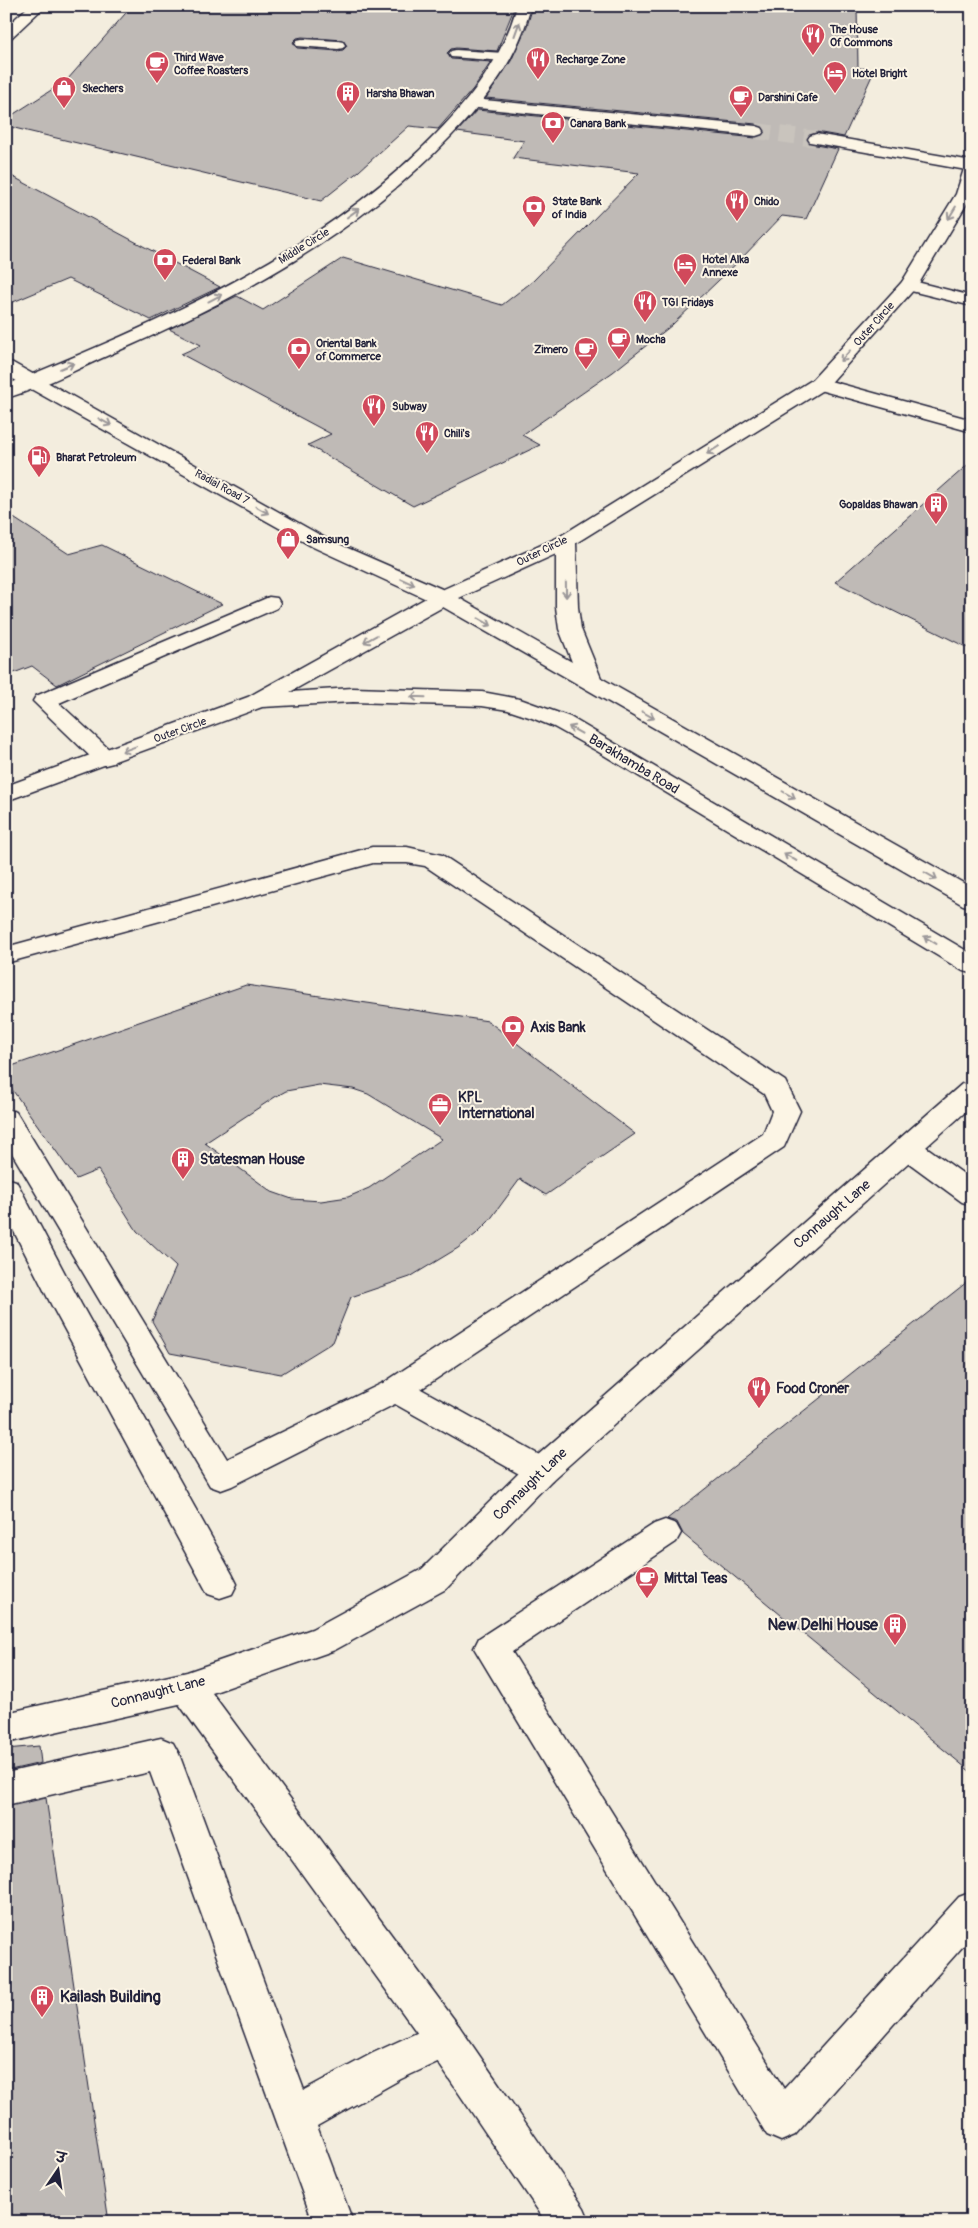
<svg xmlns="http://www.w3.org/2000/svg" width="978" height="2228" font-family="Pangolin,'Playpen Sans Deva',sans-serif">
<style>
.building{fill:#bfbab6;stroke:#22223b;fill-rule:evenodd}
.lines{fill:none;stroke-linecap:round;stroke-linejoin:round}
.pedestrian-tunnel{stroke:#c9c4bd;stroke-width:16;stroke-dasharray:16 8;stroke-linecap:butt}
.service-casing{stroke:#22223b;stroke-width:3}
.pedestrian-casing{stroke:#22223b;stroke-width:3}
.minor-casing{stroke:#22223b;stroke-width:3}
.tertiary-casing{stroke:#22223b;stroke-width:3}
.secondary-casing{stroke:#22223b;stroke-width:3}
.service{fill:#fcf5e5;fill-rule:evenodd}
.pedestrian{fill:#fcf5e5;fill-rule:evenodd}
.minor{fill:#fcf5e5;fill-rule:evenodd}
.tertiary{fill:#fcf5e5;fill-rule:evenodd}
.secondary{fill:#fcf5e5;fill-rule:evenodd}
.oneway{stroke:#9a9698}
.labels{text-anchor:middle;dominant-baseline:central;stroke-width:4;stroke-linejoin:round;paint-order:stroke}
.far-poi-label{font-size:11px;font-weight:bold;fill:#22223b;stroke:#fcf5e5;text-anchor:start}
.far-street-label{font-size:11px;fill:#22223b;stroke:#fcf5e5}
.street-label{font-size:14px;fill:#22223b;stroke:#fcf5e5}
.poi-label{font-size:14px;font-weight:bold;fill:#22223b;stroke:#fcf5e5;text-anchor:start}
.near-poi-label{font-size:16px;font-weight:bold;fill:#22223b;stroke:#fcf5e5;text-anchor:end}
</style>
<rect width="100%" height="100%" fill="#f3edde"/>
<filter id="ink" filterUnits="userSpaceOnUse"><feTurbulence type="fractalNoise" baseFrequency=".02" numOctaves="2"/><feDisplacementMap in="SourceGraphic" scale="10" xChannelSelector="R" yChannelSelector="G"/><feConvolveMatrix kernelMatrix="1 2 1 2 8 2 1 2 1" color-interpolation-filters="sRGB"/></filter>
<g filter="url(#ink)">
<g class="building">
<path d="M132,6h383l-18,45 -41,-3 -5,1 -4,4 4,6 40,3 -18,27 -35,40 -29,-3 -50,45 -38,30 -315,-75v-7l61,-39zM302,37l41,3 4,6 -4,4 -5,1 -41,-3 -4,-6 4,-4z"/>
<path d="M533,6h324l1,62 17,1 -31,68 -28,-5 -7,2 -3,4 4,6 28,5 -32,70 -24,-3 -40,42 -70,67 -59,47 -91,63 18,10 -127,61 -105,-61 23,-11 -150,-80 20,-9 -32,-16 68,-33 26,14 80,-52 159,47 31,-24 106,-108 -126,-15 11,-17 -67,-9 20,-22 279,28 7,-2 3,-4 -2,-5 -8,-3 -270,-26 25,-37 16,-35z"/>
<path d="M6,173l214,114 -69,33 -83,-41 -62,26z"/>
<path d="M972,461v189l-137,-68z"/>
<path d="M6,513l63,41 33,-9 120,59 -165,81 -25,-19 -26,10z"/>
<path d="M246,985l242,36 147,113 -89,61 -26,-16 -31,42 -13,13 -18,14 -48,29 -59,20 -18,45 -52,32 -111,-21 -18,-32 24,-54 -39,-36 -39,-61 -22,9 -70,-98v-13zM319,1085l34,4 15,5 74,45 -73,49 -21,9 -27,4 -29,-2 -20,-7 -67,-49 70,-46 11,-6z"/>
<path d="M972,1278v495l-289,-239 -6,-12 -10,-3z"/>
<path d="M39,1746l2,17 -35,8v-22z"/>
<path d="M46,1798l63,424h-103v-415z"/>
</g>
<g class="lines">
<path class="pedestrian-tunnel" d="M756,131l60,8"/>
<g class="service-casing">
<g id="service">
<path d="M29,6h16l-34,32 -5,1v-12z"/>
<path d="M302,39l36,2 5,1 2,3 -2,3 -5,1 -41,-3 -2,-3 2,-3z"/>
<path d="M456,50l48,3 5,1 2,3 -2,3 -5,1 -53,-4 -2,-3 2,-3z"/>
<path d="M909,280l63,16v10l-69,-17 -3,-4 3,-4z"/>
<path d="M269,597l8,1 3,5 -3,5 -218,95 54,50 4,5 -4,5 -8,2 -8,-2 -64,-62 3,-5z"/>
<path d="M372,847h35l35,8 343,226 15,30 -16,36 -363,242 131,73 5,9 -5,9 -11,4 -11,-4 -135,-76 -163,82 -11,4 -11,-4 -204,-343v-34l10,3 211,347 158,-77 378,-248 9,-23 -8,-17 -339,-228 -18,-3h-34l-367,100v-16z"/>
<path d="M908,1138l10,3 54,39v25l-10,-3 -64,-47 -4,-7 4,-7z"/>
<path d="M6,1178l10,3 4,7 61,116 151,270 5,10 -5,10 -12,4 -12,-4 -156,-288 -46,-90z"/>
<path d="M665,1520l11,4 5,9 -5,9 -164,110 272,437 175,-192 13,-5v44l-177,199 -14,6 -14,-6 -293,-487 5,-10 175,-114z"/>
<path d="M161,1738l12,5 6,11 125,336 69,-37 72,-33 14,6 5,13 -5,13 -58,27 -84,47 36,96h-40l-163,-450 -144,33v-32z"/>
</g>
</g>
<g class="pedestrian-casing">
<g id="pedestrian">
<path d="M473,99l283,27 6,2 2,3 -2,3 -6,2 -288,-29 -3,-3 3,-3z"/>
<path d="M816,134l156,27v10l-162,-29 -2,-3 2,-3z"/>
</g>
</g>
<g class="minor-casing">
<g id="minor">
<path d="M517,6h14c-13,52 -44,93 -80,130 -94,99 -216,164 -340,218 -32,14 -71,35 -105,44v-13c154,-63 314,-131 431,-252 36,-37 66,-76 80,-127z"/>
<path d="M819,378l153,42v12l-160,-44 -2,-4 2,-4z"/>
<path d="M972,1082v24l-420,374 -106,109 -111,61 -123,43 247,333 125,182 6,14h-44l-115,-170 -252,-348 -173,39v-30l181,-41 125,-43 110,-60 108,-107 432,-378z"/>
</g>
</g>
<g class="tertiary-casing">
<path id="tertiary" d="M6,361l7,2 314,176 124,54 3,5 -3,5 -8,1 -8,-1 -122,-56 -307,-172z"/>
</g>
<g class="secondary-casing">
<path id="secondary" d="M972,164v31l-54,90 -92,103 -250,155 2,64 3,22 20,49 371,210v19l-9,-2 -520,-298 -153,85 63,-4 129,4 38,7 50,18 402,237v19l-9,-2 -366,-220 -43,-24 -22,-9 -24,-8 -26,-4 -129,-4 -91,5 -256,94v-15l242,-89 187,-104 124,-56 253,-157 90,-98 54,-88 8,-25 2,-3zM556,554v53l3,22 13,33 -113,-64z"/>
</g>
<use href="#service" class="service"/>
<use href="#pedestrian" class="pedestrian"/>
<use href="#minor" class="minor"/>
<use href="#tertiary" class="tertiary"/>
<use href="#secondary" class="secondary"/>
</g>
<defs><path id="oneway-shaft" d="M-6 0H5M1.5-3L5.5 0L1.5 3" fill="none" stroke-width="1.6" stroke-linecap="round" stroke-linejoin="round" transform="scale(1.25)"/></defs>
<g class="oneway">
<use href="#oneway-shaft" transform="translate(517 29) rotate(-70)"/>
<use href="#oneway-shaft" transform="translate(353 213) rotate(-36)"/>
<use href="#oneway-shaft" transform="translate(952 213) rotate(121)"/>
<use href="#oneway-shaft" transform="translate(215 298) rotate(-28)"/>
<use href="#oneway-shaft" transform="translate(845 356) rotate(132)"/>
<use href="#oneway-shaft" transform="translate(67 366) rotate(-23)"/>
<use href="#oneway-shaft" transform="translate(105 422) rotate(29)"/>
<use href="#oneway-shaft" transform="translate(713 450) rotate(148)"/>
<use href="#oneway-shaft" transform="translate(262 510) rotate(29)"/>
<use href="#oneway-shaft" transform="translate(408 582) rotate(24)"/>
<use href="#oneway-shaft" transform="translate(566 590) rotate(89)"/>
<use href="#oneway-shaft" transform="translate(485 622) rotate(30)"/>
<use href="#oneway-shaft" transform="translate(370 639) rotate(151)"/>
<use href="#oneway-shaft" transform="translate(418 697) rotate(-178)"/>
<use href="#oneway-shaft" transform="translate(648 715) rotate(30)"/>
<use href="#oneway-shaft" transform="translate(575 730) rotate(-151)"/>
<use href="#oneway-shaft" transform="translate(129 749) rotate(160)"/>
<use href="#oneway-shaft" transform="translate(789 795) rotate(30)"/>
<use href="#oneway-shaft" transform="translate(790 857) rotate(-149)"/>
<use href="#oneway-shaft" transform="translate(931 876) rotate(30)"/>
<use href="#oneway-shaft" transform="translate(930 940) rotate(-149)"/>
</g>
</g>
<defs>
<g id="restaurant-pin" transform="scale(1.25)"><path d="M0 17L-7.5 6A9.5 9.5 0 1 1 7.5 6Z" fill="#d1495b" stroke="#fcf5e5"/><path d="M-5-6h1v4h1v-4h1v4h1v-4h1v5L-1.5 .5V6h-2V.5L-5-1ZM5-6V6H3V1.5H1.5Q1.5-4 5-6Z" fill="#fff"/></g>
<g id="cafe-pin" transform="scale(1.25)"><path d="M0 17L-7.5 6A9.5 9.5 0 1 1 7.5 6Z" fill="#d1495b" stroke="#fcf5e5"/><path d="M-5.5-4.5H6V0H3Q3 3.5 0 3.5H-2.5Q-5.5 3.5-5.5 0ZM3-3.2v2h1.7v-2ZM-6 4.5H4V6H-6Z" fill="#fff"/></g>
<g id="hotel-pin" transform="scale(1.25)"><path d="M0 17L-7.5 6A9.5 9.5 0 1 1 7.5 6Z" fill="#d1495b" stroke="#fcf5e5"/><path d="M-6-4.5h1.5V1H6V5H4.5V3h-9V5H-6ZM-4 0a1.8 1.8 0 1 1 3.6 0ZM.5 0V-2.5h3Q6-2.5 6 0Z" fill="#fff"/></g>
<g id="shop-pin" transform="scale(1.25)"><path d="M0 17L-7.5 6A9.5 9.5 0 1 1 7.5 6Z" fill="#d1495b" stroke="#fcf5e5"/><path d="M-5-2.5h2.3a2.7 3.5 0 0 1 5.4 0H5L5.5 6h-11ZM-1.5-2.5h3a1.5 2.3 0 0 0-3 0Z" fill="#fff"/></g>
<g id="building-pin" transform="scale(1.25)"><path d="M0 17L-7.5 6A9.5 9.5 0 1 1 7.5 6Z" fill="#d1495b" stroke="#fcf5e5"/><path d="M-4-6H4V6H1V3H-1V6H-4ZM-2.5-4.3h1.7v1.8h-1.7ZM.8-4.3h1.7v1.8H.8ZM-2.5-1h1.7V.8h-1.7ZM.8-1h1.7V.8H.8Z" fill="#fff"/></g>
<g id="bank-pin" transform="scale(1.25)"><path d="M0 17L-7.5 6A9.5 9.5 0 1 1 7.5 6Z" fill="#d1495b" stroke="#fcf5e5"/><path d="M-6-4H6V4H-6ZM0-2.3a2.3 2.3 0 1 0 0 4.6a2.3 2.3 0 1 0 0-4.6Z" fill="#fff"/></g>
<g id="fuel-pin" transform="scale(1.25)"><path d="M0 17L-7.5 6A9.5 9.5 0 1 1 7.5 6Z" fill="#d1495b" stroke="#fcf5e5"/><path d="M-5.5-6h7V0h2V4h1.3V-2.5L3-4.5l.8-.8L6-3V5H2.5V1h-1V6h-7ZM-4.2-4.7v3.2H.2V-4.7Z" fill="#fff"/></g>
<g id="office-pin" transform="scale(1.25)"><path d="M0 17L-7.5 6A9.5 9.5 0 1 1 7.5 6Z" fill="#d1495b" stroke="#fcf5e5"/><path d="M-6-3h4V-5.5h4V-3h4V5H-6ZM-1-4.5V-3h2v-1.5ZM-6 0V1H6V0Z" fill="#fff"/></g>
</defs>
<g fill-rule="evenodd">
<use href="#restaurant-pin" x="813" y="35"/>
<use href="#restaurant-pin" x="538" y="59"/>
<use href="#cafe-pin" x="157" y="63"/>
<use href="#hotel-pin" x="835" y="73"/>
<use href="#shop-pin" x="64" y="88"/>
<use href="#building-pin" x="348" y="93"/>
<use href="#cafe-pin" x="741" y="97"/>
<use href="#bank-pin" x="553" y="123"/>
<use href="#restaurant-pin" x="737" y="201"/>
<use href="#bank-pin" x="534" y="207"/>
<use href="#bank-pin" x="165" y="260"/>
<use href="#hotel-pin" x="685" y="265"/>
<use href="#restaurant-pin" x="645" y="302"/>
<use href="#cafe-pin" x="619" y="339"/>
<use href="#bank-pin" x="299" y="349"/>
<use href="#cafe-pin" x="586" y="349"/>
<use href="#restaurant-pin" x="374" y="406"/>
<use href="#restaurant-pin" x="427" y="433"/>
<use href="#fuel-pin" x="39" y="457"/>
<use href="#building-pin" x="936" y="504"/>
<use href="#shop-pin" x="288" y="539"/>
<use href="#bank-pin" x="513" y="1027"/>
<use href="#office-pin" x="440" y="1105"/>
<use href="#building-pin" x="183" y="1159"/>
<use href="#restaurant-pin" x="759" y="1388"/>
<use href="#cafe-pin" x="647" y="1578"/>
<use href="#building-pin" x="895" y="1625"/>
<use href="#building-pin" x="42" y="1997"/>
</g>
<g class="labels">
<g class="far-poi-label">
<text x="830" y="29">The House<tspan x="830" dy="13">Of Commons</tspan></text>
<text x="174" y="57">Third Wave<tspan x="174" dy="13">Coffee Roasters</tspan></text>
<text x="556" y="59">Recharge Zone</text>
<text x="852" y="73">Hotel Bright</text>
<text x="82" y="88">Skechers</text>
<text x="366" y="93">Harsha Bhawan</text>
<text x="758" y="97">Darshini Cafe</text>
<text x="570" y="123">Canara Bank</text>
<text x="552" y="201">State Bank<tspan x="552" dy="13">of India</tspan></text>
<text x="754" y="201">Chido</text>
<text x="702" y="259">Hotel Alka<tspan x="702" dy="13">Annexe</tspan></text>
<text x="182" y="260">Federal Bank</text>
<text x="662" y="302">TGI Fridays</text>
<text x="636" y="339">Mocha</text>
<text x="316" y="343">Oriental Bank<tspan x="316" dy="13">of Commerce</tspan></text>
<text x="568" y="349" text-anchor="end">Zimero</text>
<text x="392" y="406">Subway</text>
<text x="444" y="433">Chili's</text>
<text x="56" y="457">Bharat Petroleum</text>
<text x="918" y="504" text-anchor="end">Gopaldas Bhawan</text>
<text x="306" y="539">Samsung</text>
</g>
<g class="far-street-label">
<text transform="translate(304 246) rotate(-32)">Middle Circle</text>
<text transform="translate(874 324) rotate(-48)">Outer Circle</text>
<text transform="translate(222 487) rotate(29)">Radial Road 7</text>
<text transform="translate(542 551) rotate(-26)">Outer Circle</text>
<text transform="translate(180 730) rotate(-20)">Outer Circle</text>
</g>
<g class="street-label">
<text transform="translate(634 764) rotate(31)">Barakhamba Road</text>
<text transform="translate(832 1214) rotate(-41)">Connaught Lane</text>
<text transform="translate(530 1484) rotate(-44)">Connaught Lane</text>
<text transform="translate(158 1692) rotate(-14)">Connaught Lane</text>
</g>
<g class="poi-label">
<text x="530" y="1027">Axis Bank</text>
<text x="458" y="1097">KPL<tspan x="458" dy="16">International</tspan></text>
<text x="200" y="1159">Statesman House</text>
<text x="776" y="1388">Food Croner</text>
<text x="664" y="1578">Mittal Teas</text>
</g>
<g class="near-poi-label">
<text x="878" y="1625">New Delhi House</text>
<text x="60" y="1997" text-anchor="start">Kailash Building</text>
</g>
</g>
<rect width="978" height="2228" fill="none" stroke="#fcf5e5" stroke-width="25"/>
<rect x="12" y="12" width="953" height="2203" fill="none" stroke="#22223b" stroke-width="2" filter="url(#ink)"/>
<g transform="translate(58 2170) rotate(13)" stroke="#fcf5e5" stroke-width="4" paint-order="stroke">
<path d="M0-4L9 19L0 12L-9 19Z" fill="#22223b"/>
<text y="-8" font-size="14" font-weight="bold" text-anchor="middle" fill="#22223b">उ</text>
</g>
</svg>
